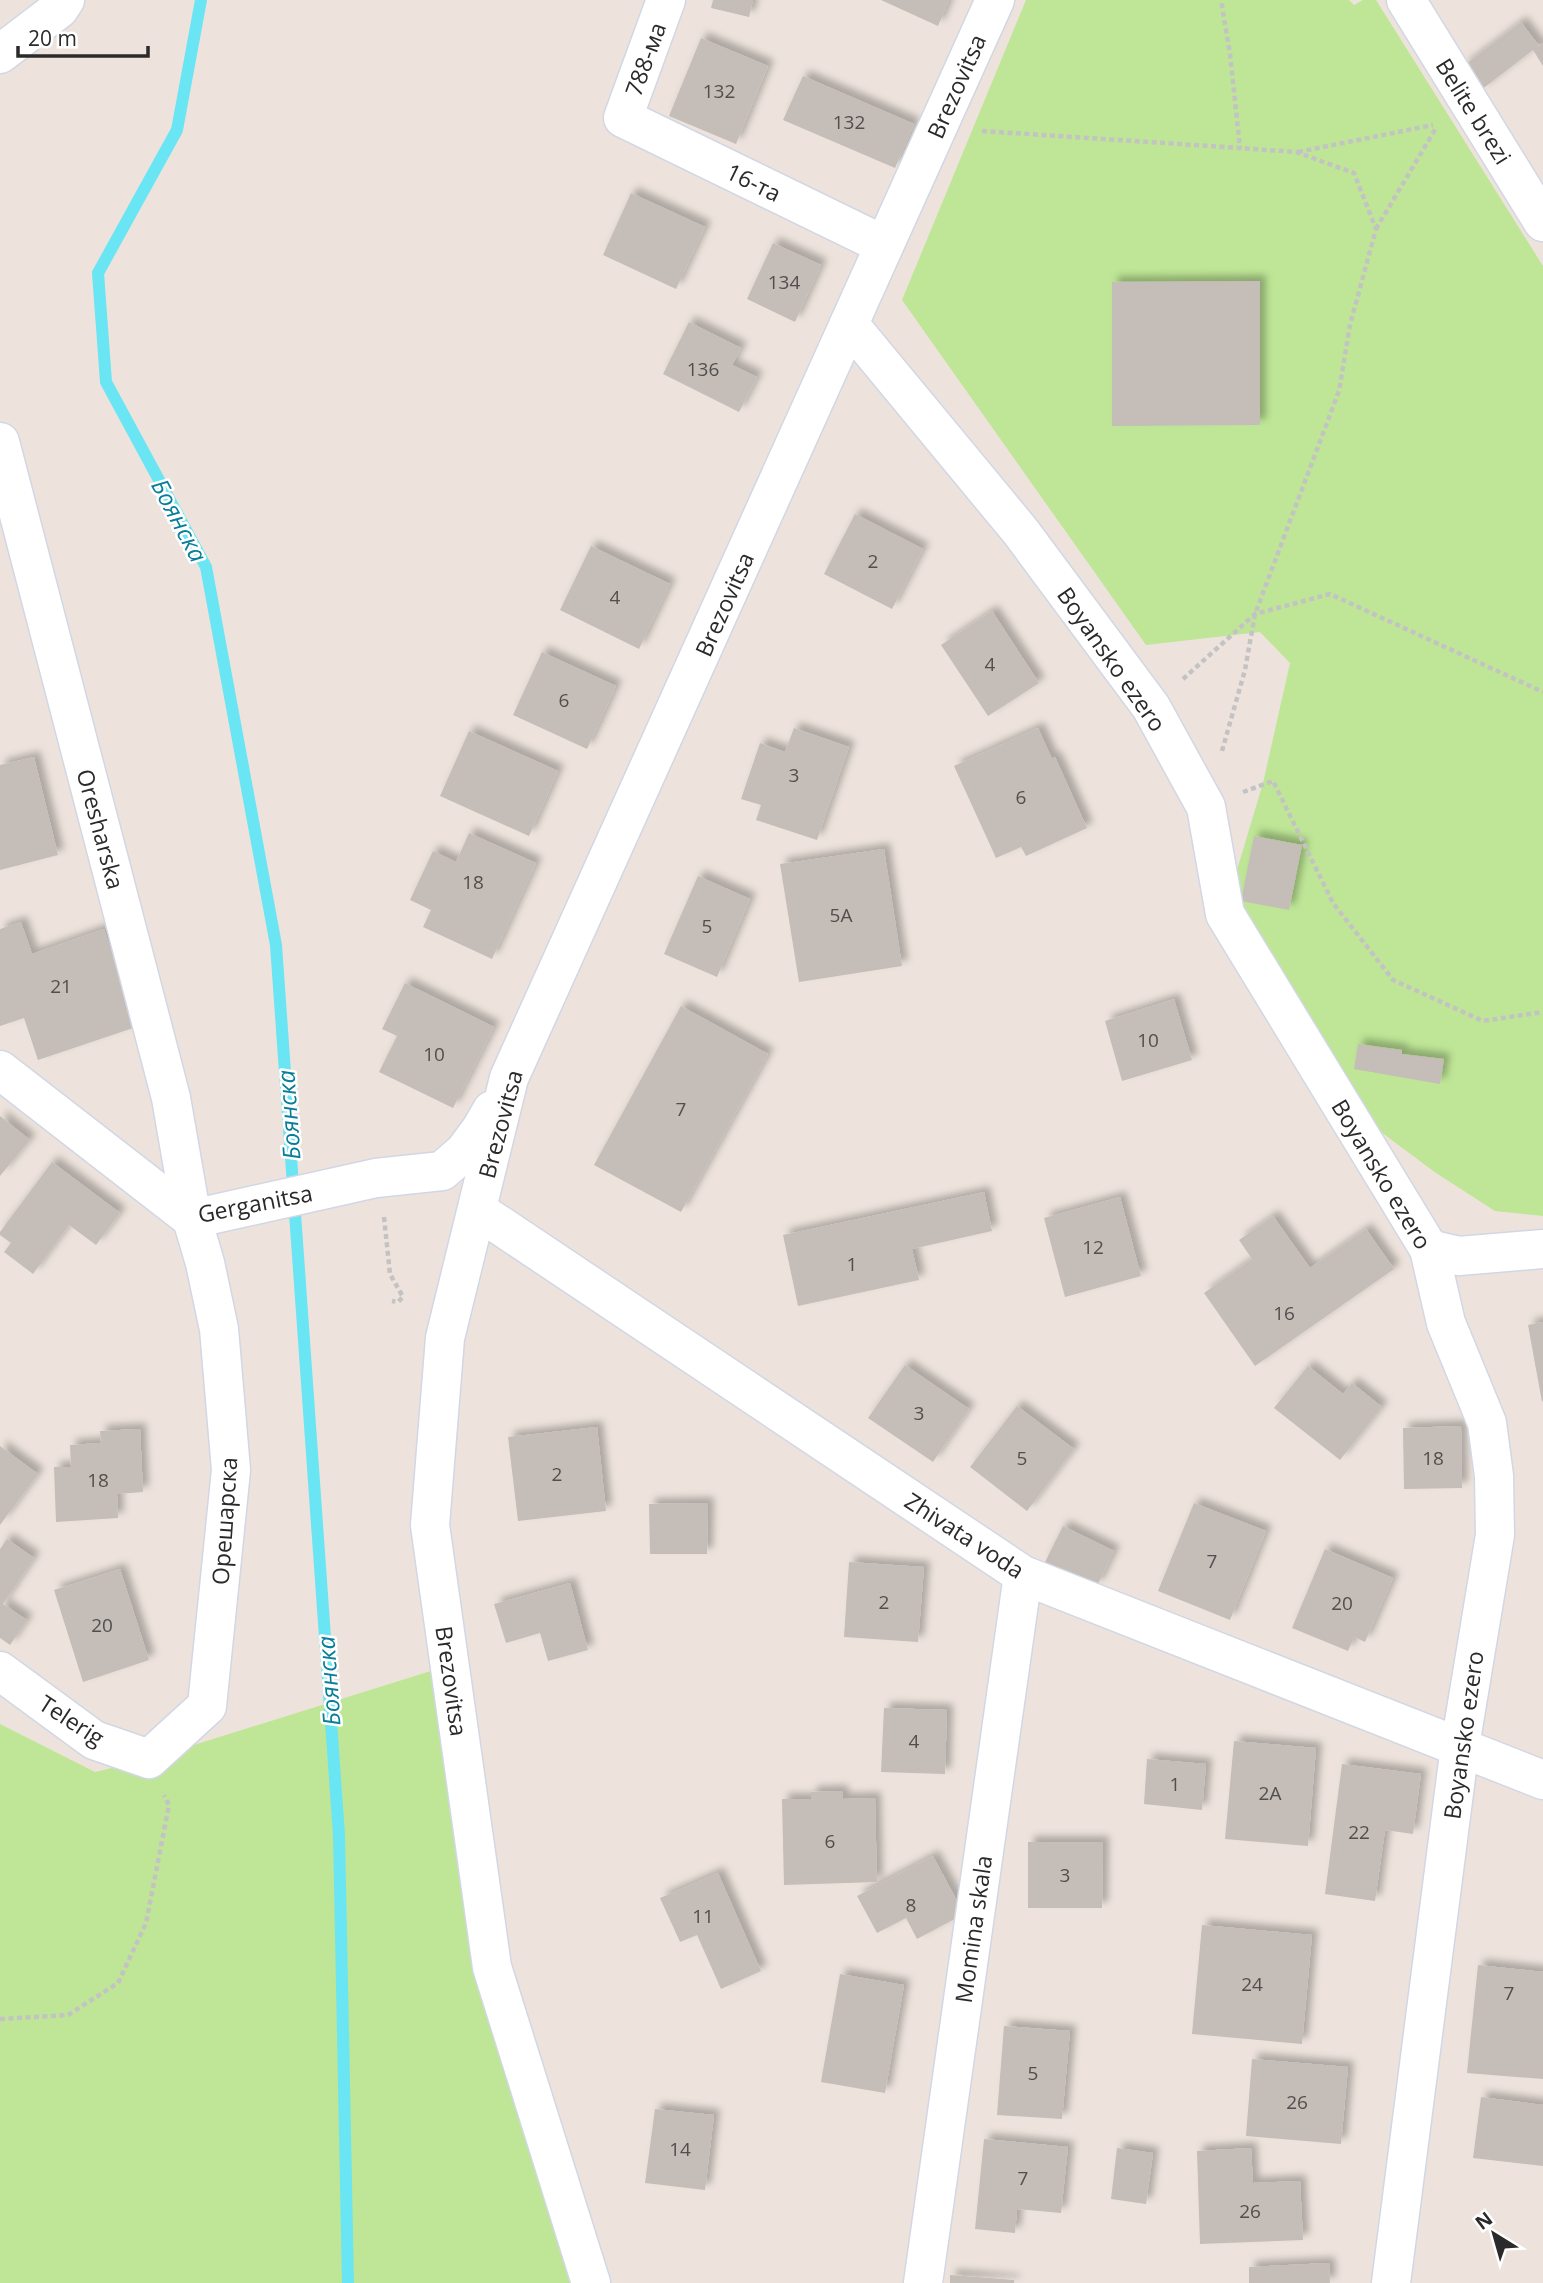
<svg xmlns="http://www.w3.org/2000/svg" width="1543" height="2283" font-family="'Open Sans',sans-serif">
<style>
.green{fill:#bee696}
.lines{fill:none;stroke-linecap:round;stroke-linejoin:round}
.stream{stroke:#6ae5f3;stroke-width:12}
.building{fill:#c5bdb8;filter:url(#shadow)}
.minor-casing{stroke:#d1d7e4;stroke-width:41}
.path{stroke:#c3c3c3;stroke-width:4.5;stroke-dasharray:5 3.5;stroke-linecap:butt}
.minor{stroke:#fff;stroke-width:38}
.labels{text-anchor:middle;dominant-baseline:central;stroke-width:5;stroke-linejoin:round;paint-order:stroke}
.number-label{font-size:19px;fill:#514f4e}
.street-label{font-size:23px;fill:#2a2a2a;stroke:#fff}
.water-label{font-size:24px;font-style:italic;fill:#087e99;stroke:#fff}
</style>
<defs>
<filter id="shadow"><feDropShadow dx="6" dy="-6" stdDeviation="3.5" flood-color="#0004"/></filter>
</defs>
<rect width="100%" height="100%" fill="#ede3dc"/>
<g class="green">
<path d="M1026,0h323l5,5 9,-5h13l167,266v950l-48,-5 -59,-38 -55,-41 -98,-154 -52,-88 32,-107 27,-120 -30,-31 -114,13 -244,-345z"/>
<path d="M450,1665l42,302 99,316h-591v-559l95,48 54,-13z"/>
</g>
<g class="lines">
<path class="stream" d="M201,0l-24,130 -79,143 8,109 100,185 70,378 63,890 9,448"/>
</g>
<g class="building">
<path d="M713,0h40l-4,17 -38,-9z"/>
<path d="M881,0h68l-11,26z"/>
<path d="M1521,22l18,24 4,-3v23l-10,-16 -52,40 -18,-24z"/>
<path d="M701,38l67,28 -32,78 -67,-28z"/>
<path d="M803,76l111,48 -19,44 -112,-48z"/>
<path d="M631,193l74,34 -29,62 -73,-34z"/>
<path d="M773,243l48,22 -26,57 -48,-23z"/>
<path d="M1260,281v144l-148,1v-144z"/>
<path d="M689,322l52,26 -9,17 25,12 -18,35 -76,-38z"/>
<path d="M855,514l68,35 -31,60 -68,-35z"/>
<path d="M591,546l79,38 -31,65 -79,-39z"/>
<path d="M992,611l47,72 -51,33 -47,-71z"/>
<path d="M542,652l74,34 -29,63 -74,-34z"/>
<path d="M794,728l55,19 -32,93 -61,-20 5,-15 -20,-6 19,-56 25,9z"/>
<path d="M1038,728l14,31 3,-2 32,71 -61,28 -5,-9 -25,11 -42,-92z"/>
<path d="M469,731l89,40 -29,65 -89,-40z"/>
<path d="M34,757l24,98 -58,15v-105z"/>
<path d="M469,833l67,30 -44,96 -69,-32 8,-17 -21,-10 23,-49 23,11z"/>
<path d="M1254,836l48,9 -13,65 -48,-9z"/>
<path d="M884,849l18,117 -103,16 -19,-118z"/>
<path d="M698,876l52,23 -33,78 -53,-23z"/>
<path d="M21,922l11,32 72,-25 32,98 -98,33 -14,-42 -24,8v-97z"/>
<path d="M405,983l89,44 -41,81 -74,-36 18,-36 -15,-7z"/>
<path d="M1174,999l18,61 -70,21 -17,-60z"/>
<path d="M681,1006l87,48 -87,158 -87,-47z"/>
<path d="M1358,1044l44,6v4l42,5 -4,25 -86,-15z"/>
<path d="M0,1116l30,24 -30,36z"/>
<path d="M52,1162l68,51 -24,32 -27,-20 -36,49 -29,-22 7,-9 -11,-8v-3z"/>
<path d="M984,1192l8,39 -80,18 7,31 -121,26 -15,-71z"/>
<path d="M1120,1197l21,79 -76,21 -21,-79z"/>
<path d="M1273,1216l37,52 56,-39 28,40 -139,97 -51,-73 48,-34 -13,-19z"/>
<path d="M1543,1322v79l-1,1 -14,-77z"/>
<path d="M905,1365l64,44 -36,53 -65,-44z"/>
<path d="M1308,1366l35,28 9,-11 30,24 -42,53 -66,-52z"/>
<path d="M1017,1406l57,43 -47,62 -57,-44z"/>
<path d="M1461,1426l1,62 -58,1 -1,-61z"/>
<path d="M597,1427l9,84 -88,10 -10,-84z"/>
<path d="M140,1429l3,63 -26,2 1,24 -62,4 -2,-55h17l-1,-22 31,-2 -1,-12z"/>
<path d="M0,1446l38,28 -38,51z"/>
<path d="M708,1503l-1,51h-57l-1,-50z"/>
<path d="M1194,1503l72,28 -36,89 -72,-29z"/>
<path d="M1063,1526l51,25 -17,35 -52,-24z"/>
<path d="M7,1539l27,19 -31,46 24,16 -17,25 -10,-7v-89z"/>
<path d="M1325,1549l68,29 -28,64 -11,-5 -6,14 -56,-23z"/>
<path d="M849,1562l75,5 -6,75 -74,-5z"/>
<path d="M120,1569l29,91 -66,22 -29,-92z"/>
<path d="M570,1583l18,67 -40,11 -8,-28 -34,10 -12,-39z"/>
<path d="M884,1708l63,2 -2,64 -64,-2z"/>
<path d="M1234,1741l82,7 -8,98 -83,-7z"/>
<path d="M1147,1759l59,5 -4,46 -58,-6z"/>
<path d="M1342,1764l79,10 -8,60 -28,-4 -10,71 -50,-7z"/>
<path d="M842,1791l1,8 32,-1 2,84 -93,3 -2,-86h29v-7z"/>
<path d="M1028,1842h75l-1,66h-74z"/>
<path d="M933,1856l31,58 -47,25 -11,-21 -29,15 -20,-37z"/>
<path d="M718,1873l43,98 -40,18 -24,-54 -17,7 -20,-44z"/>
<path d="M1202,1925l110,10 -10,109 -110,-10z"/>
<path d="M1478,1965l65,7v107l-76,-6z"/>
<path d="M840,1974l64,11 -19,108 -64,-11z"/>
<path d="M1004,2026l66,5 -8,88 -65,-4z"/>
<path d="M1252,2059l96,8 -7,77 -95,-8z"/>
<path d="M1481,2097l62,8v61l-70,-8z"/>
<path d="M655,2109l59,6 -9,75 -60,-7z"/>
<path d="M984,2139l84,8 -7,66 -44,-4 -2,24 -40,-4z"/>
<path d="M1117,2148l36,5 -7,51 -35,-5z"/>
<path d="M1251,2148l2,35 47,-2 3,59 -103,4 -3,-93z"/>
<path d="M1329,2263l1,20h-81v-16z"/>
<path d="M950,2275l64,5v3h-64z"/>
</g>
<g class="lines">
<g class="minor-casing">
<g id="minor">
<path d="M666,0l-43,118 261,127"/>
<path d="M1406,0l137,222"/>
<path d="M0,54l59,-45 6,-9"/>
<path d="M849,324l172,208 130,175 55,100 19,107 204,335 17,74 41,100 7,53 1,59 -35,211 -69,537"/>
<path d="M0,442l171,656 21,121 13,44 14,66 12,141 -24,236 -58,53 -55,-19 -94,-69"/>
<path d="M0,1070l192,149"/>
<path d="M477,1210l546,365 520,205"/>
<path d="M192,1219l184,-41 66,-7 22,-19 17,-23 11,-19"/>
<path d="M1429,1249l30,7 84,-7"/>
<path d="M591,2283l-99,-316 -62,-442 15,-187 64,-260 486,-1078"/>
<path d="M923,2283l100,-708"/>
</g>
</g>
<g class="path">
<path d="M982,131l258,17 -10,-94 -9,-54"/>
<path d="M1298,152l135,-27"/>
<path d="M1376,229l60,-101"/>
<path d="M1183,679l72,-65 75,-20 213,98"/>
<path d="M1222,751l23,-81 10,-56 84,-223 11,-66 26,-96 -22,-56 -58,-21 -56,-4"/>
<path d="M1243,792l30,-11 60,122 60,77 90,41 60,-9"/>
<path d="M384,1217l6,57 13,23 -5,5 -6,-1"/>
<path d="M0,2019l68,-4 50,-32 28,-60 23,-118 -5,-10"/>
</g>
<use href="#minor" class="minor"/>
</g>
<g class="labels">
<g class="number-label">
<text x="719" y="91">132</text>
<text x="849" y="122">132</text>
<text x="784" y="282">134</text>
<text x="703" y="369">136</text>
<text x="873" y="561">2</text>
<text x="615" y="597">4</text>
<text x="990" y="664">4</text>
<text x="564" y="700">6</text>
<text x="794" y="775">3</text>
<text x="1021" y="797">6</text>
<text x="473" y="882">18</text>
<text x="841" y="915">5А</text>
<text x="707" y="926">5</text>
<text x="61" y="986">21</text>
<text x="1148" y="1040">10</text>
<text x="434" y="1054">10</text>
<text x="681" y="1109">7</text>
<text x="1093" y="1247">12</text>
<text x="852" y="1264">1</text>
<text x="1284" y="1313">16</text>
<text x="919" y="1413">3</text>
<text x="1022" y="1458">5</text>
<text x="1433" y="1458">18</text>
<text x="557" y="1474">2</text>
<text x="98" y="1480">18</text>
<text x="1212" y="1561">7</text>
<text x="884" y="1602">2</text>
<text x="1342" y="1603">20</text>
<text x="102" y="1625">20</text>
<text x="914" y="1741">4</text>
<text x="1175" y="1784">1</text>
<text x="1270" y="1793">2А</text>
<text x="1359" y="1832">22</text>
<text x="830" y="1841">6</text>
<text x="1065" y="1875">3</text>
<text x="911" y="1905">8</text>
<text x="703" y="1916">11</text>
<text x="1252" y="1984">24</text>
<text x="1509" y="1993">7</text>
<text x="1033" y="2073">5</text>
<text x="1297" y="2102">26</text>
<text x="680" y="2149">14</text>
<text x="1023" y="2178">7</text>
<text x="1250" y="2211">26</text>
</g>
<g class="street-label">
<text transform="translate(645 59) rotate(-70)">788-ма</text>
<text transform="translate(956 86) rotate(-66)">Brezovitsa</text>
<text transform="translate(1474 111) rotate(58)">Belite brezi</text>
<text transform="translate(754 182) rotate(26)">16-та</text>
<text transform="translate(724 604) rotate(-66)">Brezovitsa</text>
<text transform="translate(1112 659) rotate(55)">Boyansko ezero</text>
<text transform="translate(101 829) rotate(75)">Oresharska</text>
<text transform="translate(500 1124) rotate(-75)">Brezovitsa</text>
<text transform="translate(1382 1174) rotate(59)">Boyansko ezero</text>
<text transform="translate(255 1203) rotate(-11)">Gerganitsa</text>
<text transform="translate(224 1521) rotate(-86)">Орешарска</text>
<text transform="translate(965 1535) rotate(33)">Zhivata voda</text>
<text transform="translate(452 1681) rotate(82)">Brezovitsa</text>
<text transform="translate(72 1720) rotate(33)">Telerig</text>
<text transform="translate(1463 1735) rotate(-82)">Boyansko ezero</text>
<text transform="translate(973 1929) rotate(-82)">Momina skala</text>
</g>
<g class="water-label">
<text transform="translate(180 520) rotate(62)">Боянска</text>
<text transform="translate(288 1115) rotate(-94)">Боянска</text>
<text transform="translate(328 1681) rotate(-94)">Боянска</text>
</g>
</g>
<g transform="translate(1494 2234) rotate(323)" stroke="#ffffff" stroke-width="5" paint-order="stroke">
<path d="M0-5L12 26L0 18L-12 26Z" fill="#2a2a2a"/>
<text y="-10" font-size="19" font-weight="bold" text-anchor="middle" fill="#2a2a2a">N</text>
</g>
<path d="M18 46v10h130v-10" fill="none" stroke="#2a2a2a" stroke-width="3.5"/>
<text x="28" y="46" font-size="21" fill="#2a2a2a" stroke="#ffffff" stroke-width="5" paint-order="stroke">20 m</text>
</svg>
